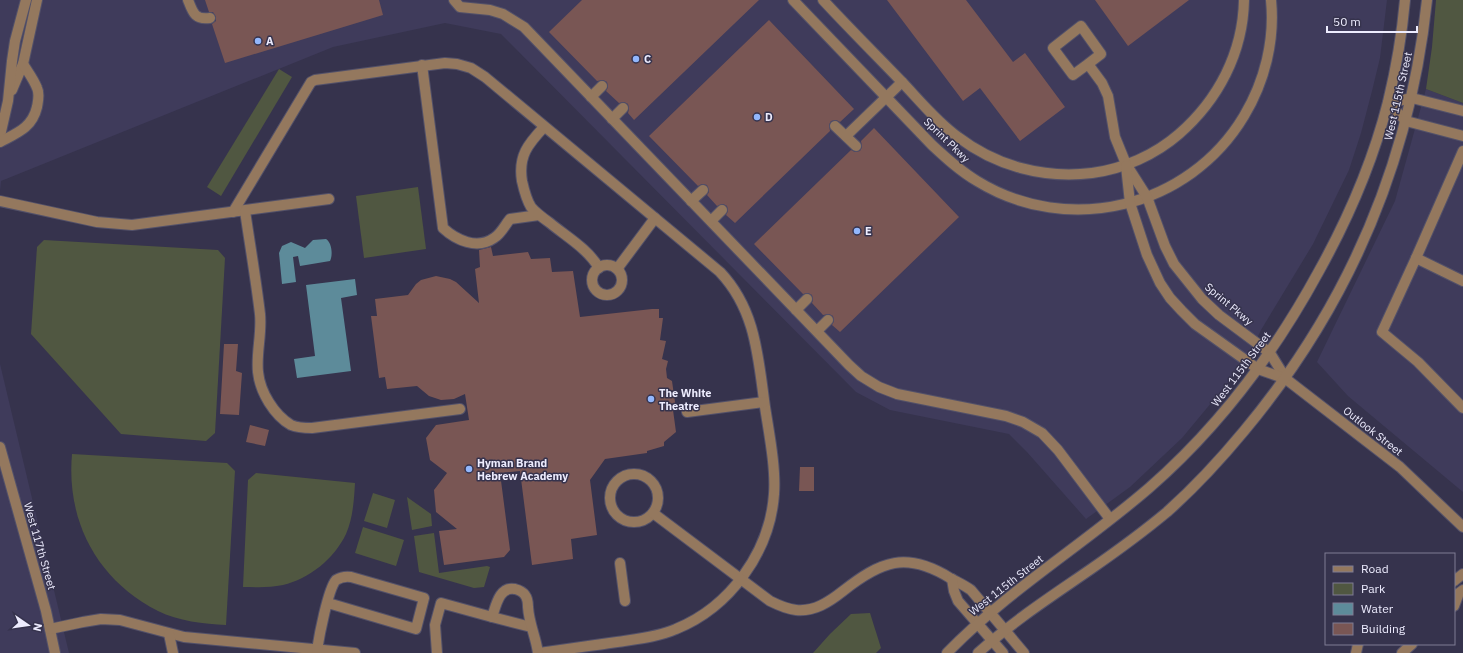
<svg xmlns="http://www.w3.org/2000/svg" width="1463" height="653" font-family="'IBM Plex Sans',sans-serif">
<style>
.built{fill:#3f3b5b}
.green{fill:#505741}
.water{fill:#5d8b9a}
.building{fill:#795654}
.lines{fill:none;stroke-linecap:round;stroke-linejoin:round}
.minor-casing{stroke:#535169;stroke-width:12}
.minor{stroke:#94785e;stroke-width:10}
.poi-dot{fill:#92b7fd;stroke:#36334d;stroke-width:1.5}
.labels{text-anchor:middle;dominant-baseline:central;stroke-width:3;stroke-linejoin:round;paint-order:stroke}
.poi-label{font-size:11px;font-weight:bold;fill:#edecfe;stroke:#36334d;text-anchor:start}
.street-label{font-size:11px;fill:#edecfe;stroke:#36334d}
</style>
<rect width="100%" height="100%" fill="#36334d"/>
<g class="built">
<path d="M0,0h1387l-7,58 -8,33 -11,42 -12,37 -36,74 -52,86 -15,31 -64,77 -52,49 -44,32 -59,-67 -18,-18 -119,-24 -34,-18 -355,-358 -56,-11 -112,24 -332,134 -1,10z"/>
<path d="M1426,89l37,14v389l-115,-96 -31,-34 78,-161z"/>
<path d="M0,364l69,289h-69z"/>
</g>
<g class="green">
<path d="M1436,0h27v103l-37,-14 6,-42z"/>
<path d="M279,69l13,8 -71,119 -14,-9z"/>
<path d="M418,187l8,62 -62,9 -8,-62z"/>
<path d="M44,240l174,10 7,8 -10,175 -9,8 -85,-7 -90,-100 6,-87z"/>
<path d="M72,454l155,9 8,8 -9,154c-22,-1 -48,-4 -68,-14 -61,-31 -92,-90 -86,-157z"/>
<path d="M256,473l99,10c-1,17 -2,35 -9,51 -12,25 -37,45 -63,51 -14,3 -27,2 -40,2l5,-107z"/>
<path d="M373,493l22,7 -8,28 -23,-7z"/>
<path d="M407,497l24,17 1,12 -20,4z"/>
<path d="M363,527l41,13 -8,26 -41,-13z"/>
<path d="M434,533l5,40 48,-7 3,1 -6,20 -10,1 -55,-16 -5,-36z"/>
<path d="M870,613l11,35 -5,5h-63l17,-19 21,-20z"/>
</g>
<g class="water">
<path d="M326,239c6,4 7,16 4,22l-30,5 -2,-10 -5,1 3,25 -14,2 -3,-31 3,-7 9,-4 14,6 8,-8z"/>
<path d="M355,279l2,16 -16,3 10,73 -54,7 -3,-19 21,-3 -9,-71z"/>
</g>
<g class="building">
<path d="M205,0h174l4,15 -158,48 -13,-39 4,-3v-4l-3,-5h-4z"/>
<path d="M582,0h177l-125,120 -6,-7 1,-4 -1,-5 -4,-2 -5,1 -13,-12 2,-4 -1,-5 -4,-2 -6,1 -48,-49z"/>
<path d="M887,0h79l47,62 12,-9 40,54 -45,34 -40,-53 -17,13z"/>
<path d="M1095,0h94l-61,46z"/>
<path d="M769,20l85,89 -14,13 -4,-2 -5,1 -2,4 1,6 -95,92 -9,-8 2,-4 -1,-5 -4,-2 -6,2 -10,-11 2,-3 -2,-7 -5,-1 -4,2 -49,-50z"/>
<path d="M874,128l85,89 -119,115 -8,-7 2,-4 -1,-5 -4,-2 -6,1 -11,-12 1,-3 -1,-5 -4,-2 -5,1 -49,-50 97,-94 4,2 5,-1 2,-4 -1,-6z"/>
<path d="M491,247l2,9 35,-4 3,7 19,-1 2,14 21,-1 7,46 72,-8h7v9h4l-3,22 6,1 -4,18 6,2 -2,8 1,9 5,3 4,28 -3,1 3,22 -12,10v4l-17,5v2l-42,6 -15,21 7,55 -26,4 2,20 -41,6 -12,-94 -20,2 10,77 -6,7 -60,8 -5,-34 18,-2 -21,-17 -2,-22 13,-17 -17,-13 -4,-22 10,-13 33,-5 -4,-26 -11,5 -13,1 -12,-4 -12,-10 -30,3 -2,-12 -6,1 -8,-62h6l-2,-17 33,-4 8,-11 5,-4 15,-4 14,3 6,3 23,21 -4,-34 5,-2 -1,-17z"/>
<path d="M224,344h14l-2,27 6,2 -3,42 -19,-1z"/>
<path d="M250,425l19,5 -4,16 -19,-4z"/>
<path d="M800,467h14v24h-15z"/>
</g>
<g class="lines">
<g class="minor-casing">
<g id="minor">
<path d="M188,0c5,13 7,20 22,18"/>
<path d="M454,0l6,7 30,3 13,4 21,13 325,338 12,11 18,11 18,7 109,22 17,6 19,11 16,17 52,69"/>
<path d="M793,0l139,145c14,13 28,26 45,36 91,56 212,27 267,-65 21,-35 31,-76 27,-116"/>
<path d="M823,0c26,28 53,55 79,82 18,19 35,40 56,55 38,29 86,42 134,36 31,-4 63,-18 87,-39 39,-34 64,-81 65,-134"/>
<path d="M1088,64l-15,11 -20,-27 28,-22 20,28 -13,10 14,19 6,13 7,41 11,27 21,33 18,49 9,18 28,35 17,16 51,38 16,26"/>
<path d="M422,65l21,163c13,12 34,22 51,10 7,-4 11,-13 16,-19l29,-4"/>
<path d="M12,90l11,-26 14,-64"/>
<path d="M591,97l11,-11"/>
<path d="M1388,103l18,18 57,15"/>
<path d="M1388,103l24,-5 51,13"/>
<path d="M612,119l11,-11"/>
<path d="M835,126l21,20"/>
<path d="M544,127c-16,17 -26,29 -22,54 2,9 4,18 9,26 5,6 12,11 19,16 17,14 38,26 49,45"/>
<path d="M0,136l8,-35 4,-40 3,-20 11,-41"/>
<path d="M846,136l56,-54"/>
<path d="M0,142c17,-9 32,-14 37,-35 1,-6 3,-13 0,-19 -3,-8 -9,-16 -14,-24"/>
<path d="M1463,151l-47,107 47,23"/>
<path d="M1126,166l4,37 17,52 13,28 10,15 12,13 13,13 63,45 28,10 114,88 63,60"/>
<path d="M0,201l97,21 35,3 197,-26"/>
<path d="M691,201l12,-11"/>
<path d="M245,211c5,34 11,69 15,103 2,20 -4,39 -2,58 2,20 16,43 33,53 7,3 14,3 21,3l148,-19"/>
<path d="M233,212l78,-130 4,-2 130,-17 12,1 14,4 14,9 235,195c36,38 38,85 45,135 4,26 11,61 9,87 -4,58 -44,113 -98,135 -18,8 -40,10 -59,13 -26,4 -52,7 -78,11"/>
<path d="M711,221l11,-11"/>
<path d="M1416,258l-34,74 36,30 45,46"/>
<circle cx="607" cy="280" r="15"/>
<path d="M617,269l38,-51"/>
<path d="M796,310l11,-11"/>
<path d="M817,331l11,-11"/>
<path d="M687,412l77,-10"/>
<path d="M0,447l46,164 9,42"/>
<circle cx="634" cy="498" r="24"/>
<path d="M653,513l117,88c8,4 16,8 26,9 18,2 33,-8 47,-19 38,-30 63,-40 107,-13 7,4 14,7 21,12l53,63"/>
<path d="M620,563l5,38"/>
<path d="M952,579l2,12 4,10 45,52"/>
<path d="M1454,581l9,-7"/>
<path d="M1454,606l5,-13 4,-3"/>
<path d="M492,617l39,10"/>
<path d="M50,629l33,-7 18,-3 19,1 64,17 171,16"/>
<path d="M169,634l4,19"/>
<path d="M317,650c2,-13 11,-61 19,-70 5,-3 9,-4 15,-3l73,21 -8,31 -88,-26"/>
<path d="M437,653l-2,-28 6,-22 51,14c4,-11 7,-31 23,-28 4,1 8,3 10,6 3,4 3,8 3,12 1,17 8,30 10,46"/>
<path d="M947,653c60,-62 136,-108 202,-165 70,-61 126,-136 170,-217 30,-54 54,-110 69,-169 8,-33 14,-68 17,-102"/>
<path d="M978,653c35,-32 74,-57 113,-84 26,-18 52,-37 76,-57 28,-25 53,-52 77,-81 105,-126 166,-268 183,-431"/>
<path d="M1356,653l2,-9"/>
<path d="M1402,653l10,-9"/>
</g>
</g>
<use href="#minor" class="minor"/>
</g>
<g class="poi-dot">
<circle cx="258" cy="41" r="4"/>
<circle cx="636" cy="59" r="4"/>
<circle cx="757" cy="117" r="4"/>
<circle cx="857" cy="231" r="4"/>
<circle cx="651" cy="399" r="4"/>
<circle cx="469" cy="469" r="4"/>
</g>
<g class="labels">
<g class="poi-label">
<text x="266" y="41">A</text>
<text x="644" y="59">C</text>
<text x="765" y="117">D</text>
<text x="865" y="231">E</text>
<text x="659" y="393">The White<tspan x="659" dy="13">Theatre</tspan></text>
<text x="477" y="463">Hyman Brand<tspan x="477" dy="13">Hebrew Academy</tspan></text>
</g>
<g class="street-label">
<text transform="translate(1398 96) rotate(-77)">West 115th Street</text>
<text transform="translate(947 140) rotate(44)">Sprint Pkwy</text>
<text transform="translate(1229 304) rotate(40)">Sprint Pkwy</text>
<text transform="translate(1241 369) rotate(-53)">West 115th Street</text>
<text transform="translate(1373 431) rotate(38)">Outlook Street</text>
<text transform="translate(40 546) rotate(74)">West 117th Street</text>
<text transform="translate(1006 585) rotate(-38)">West 115th Street</text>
</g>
</g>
<rect x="1325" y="553" width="130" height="92" fill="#36334d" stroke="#7f7d94"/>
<rect x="1333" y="566" width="20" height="6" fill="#94785e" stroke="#7f7d94"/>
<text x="1361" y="573" font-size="12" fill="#edecfe">Road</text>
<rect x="1333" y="583" width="20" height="12" fill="#505741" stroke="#7f7d94"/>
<text x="1361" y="593" font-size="12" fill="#edecfe">Park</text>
<rect x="1333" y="603" width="20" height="12" fill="#5d8b9a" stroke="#7f7d94"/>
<text x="1361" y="613" font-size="12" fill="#edecfe">Water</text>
<rect x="1333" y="623" width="20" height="12" fill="#795654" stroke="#7f7d94"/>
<text x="1361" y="633" font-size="12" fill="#edecfe">Building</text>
<g transform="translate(28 625) rotate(103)" stroke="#36334d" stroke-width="3" paint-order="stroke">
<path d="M0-3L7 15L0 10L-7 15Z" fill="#edecfe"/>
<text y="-6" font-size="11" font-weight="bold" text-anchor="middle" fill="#edecfe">N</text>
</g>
<path d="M1327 26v6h90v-6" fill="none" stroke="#edecfe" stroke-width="2"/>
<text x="1333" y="26" font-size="12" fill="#edecfe" stroke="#36334d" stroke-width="3" paint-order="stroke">50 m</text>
</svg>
